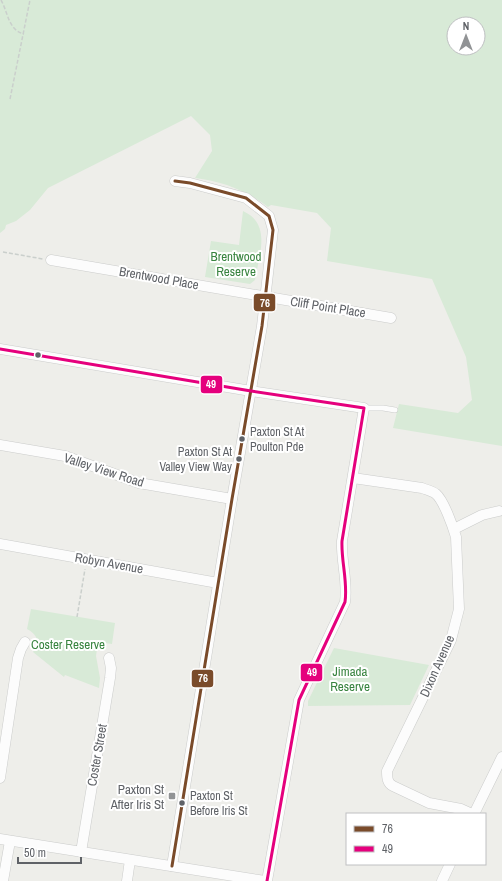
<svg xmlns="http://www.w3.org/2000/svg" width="502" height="881" font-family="'Archivo Narrow',sans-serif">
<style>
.green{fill:#d8ead7;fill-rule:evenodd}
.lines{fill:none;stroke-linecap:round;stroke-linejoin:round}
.service-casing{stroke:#cbcccb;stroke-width:6}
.minor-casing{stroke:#cbcccb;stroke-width:11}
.path{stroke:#cacfcc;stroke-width:1.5;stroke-dasharray:4 2;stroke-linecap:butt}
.service{stroke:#fcfcfc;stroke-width:5}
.minor{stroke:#fcfcfc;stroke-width:10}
.bus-1-casing{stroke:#fff;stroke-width:6}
.bus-2-casing{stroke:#fff;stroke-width:6}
.bus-1{stroke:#7a4b2a;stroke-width:3}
.bus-2{stroke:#e5007d;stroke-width:3}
.bus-dot{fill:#5f6267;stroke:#fff;stroke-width:1.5}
.poi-dot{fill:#919395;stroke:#fff;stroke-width:1.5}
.labels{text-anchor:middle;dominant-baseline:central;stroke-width:4;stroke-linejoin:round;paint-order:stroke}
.bus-label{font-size:12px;fill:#5f6267;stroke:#fff;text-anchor:start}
.park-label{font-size:13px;fill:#398440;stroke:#fff}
.street-label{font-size:13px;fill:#5f6267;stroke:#fff}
.poi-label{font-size:13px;fill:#5f6267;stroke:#fff;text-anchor:end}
.line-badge{stroke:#fff;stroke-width:1.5}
.badge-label{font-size:11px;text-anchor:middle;font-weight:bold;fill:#fff}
</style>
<rect width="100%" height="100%" fill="#eeeeea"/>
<g class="green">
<path d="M0,0h502v446l-109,-18 6,-24 59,9 14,-13 -6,-43 -34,-78 -105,-18 4,-33 -14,-15 -46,-8 -3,2c-21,-16 -46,-26 -73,-29l17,-27 -2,-16 -19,-19 -143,72 -18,22 -14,11 -10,4 -1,4 -5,4zM454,24h24v24h-24z"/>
<path d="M243,211c29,13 16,44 12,69l-5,4 -45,-7 6,-36 28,4z"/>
<path d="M31,609l84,14 -3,21 -14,-2 -2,14 4,22 -1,10 -34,-13 -1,2 -31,-25c8,-9 4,-18 -6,-23z"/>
<path d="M334,648l95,17 -19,40 -102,1v-5z"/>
</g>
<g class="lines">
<g class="service-casing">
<path id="service" d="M364,408h19l12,2"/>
</g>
<g class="minor-casing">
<g id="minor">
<path d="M51,260l340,58"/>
<path d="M0,349l251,42 113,17 -22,133c-1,20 6,41 3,61l-46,98 -32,181"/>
<path d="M0,445l65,11 74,27 93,16"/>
<path d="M353,478l69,10c5,2 10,3 14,6 8,7 17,33 20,43l3,72 -8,31 -64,131c0,6 0,12 6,15l36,17 32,6 11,5"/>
<path d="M454,529l28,-14 17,-4"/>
<path d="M0,544l218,39"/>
<path d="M0,778l18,-120 3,-9 4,-7"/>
<path d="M474,814l28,-57"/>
<path d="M0,839l265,42"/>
<path d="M81,852l29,-174 1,-10 -2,-10"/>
<path d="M172,866l60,-367 30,-173 11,-96 -4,-14 -23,-18 -56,-15 -15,-2"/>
<path d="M3,881l7,-40"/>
<path d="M127,881l3,-21"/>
<path d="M442,881l8,-17"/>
</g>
</g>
<g class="path">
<path d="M1,0c7,12 7,30 23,34"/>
<path d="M10,99l20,-99"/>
<path d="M3,252l40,7"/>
<path d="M77,617l8,-48"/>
</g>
<use href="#service" class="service"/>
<use href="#minor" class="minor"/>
<g class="bus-1-casing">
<path id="bus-1" d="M172,866l60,-367 30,-173 11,-96 -4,-14 -23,-18 -56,-15 -15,-2"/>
</g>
<g class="bus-2-casing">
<path id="bus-2" d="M0,349l251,42 113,17 -22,133c-1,20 6,41 3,61l-46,98 -32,181"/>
</g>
<use href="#bus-1" class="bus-1"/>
<use href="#bus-2" class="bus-2"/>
</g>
<g class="bus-dot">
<circle cx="38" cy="355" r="3.5"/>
<circle cx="242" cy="439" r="3.5"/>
<circle cx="239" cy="459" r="3.5"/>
<circle cx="182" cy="803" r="3.5"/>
</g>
<rect class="poi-dot" x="168" y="792" width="8" height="8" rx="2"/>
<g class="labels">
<g class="bus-label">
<text x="250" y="432">Paxton St At<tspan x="250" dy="15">Poulton Pde</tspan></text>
<text x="232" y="452" text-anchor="end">Paxton St At<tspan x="232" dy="15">Valley View Way</tspan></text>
<text x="190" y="796">Paxton St<tspan x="190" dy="15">Before Iris St</tspan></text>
</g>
<g class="park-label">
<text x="236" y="256">Brentwood<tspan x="236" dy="15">Reserve</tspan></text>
<text x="68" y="644">Coster Reserve</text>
<text x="350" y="671">Jimada<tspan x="350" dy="15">Reserve</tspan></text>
</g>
<g class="street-label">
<text transform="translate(159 278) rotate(10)">Brentwood Place</text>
<text transform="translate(328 307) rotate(9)">Cliff Point Place</text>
<text transform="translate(104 470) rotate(18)">Valley View Road</text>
<text transform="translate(109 563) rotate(10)">Robyn Avenue</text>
<text transform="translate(437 666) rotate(-66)">Dixon Avenue</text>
<text transform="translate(97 755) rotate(-80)">Coster Street</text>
</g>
<g class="poi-label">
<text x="164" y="789">Paxton St<tspan x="164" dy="15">After Iris St</tspan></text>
</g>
</g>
<g class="line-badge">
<rect x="253" y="293" width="23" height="19" rx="4" fill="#7a4b2a"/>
<rect x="200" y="375" width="23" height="19" rx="4" fill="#e5007d"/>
<rect x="300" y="663" width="23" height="19" rx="4" fill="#e5007d"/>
<rect x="191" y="669" width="23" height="19" rx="4" fill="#7a4b2a"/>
</g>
<g class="badge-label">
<text x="265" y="307">76</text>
<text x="211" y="388">49</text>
<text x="312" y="676">49</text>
<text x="203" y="682">76</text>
</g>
<rect x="346" y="813" width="140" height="52" fill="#ffffff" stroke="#bfc0c2"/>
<rect x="354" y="826" width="20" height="6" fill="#7a4b2a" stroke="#bfc0c2"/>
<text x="382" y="833" font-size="12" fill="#5f6267">76</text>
<rect x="354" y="846" width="20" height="6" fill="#e5007d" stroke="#bfc0c2"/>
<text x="382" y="853" font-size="12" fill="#5f6267">49</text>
<g transform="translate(466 36)"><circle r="19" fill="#ffffff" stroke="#bfc0c2"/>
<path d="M0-3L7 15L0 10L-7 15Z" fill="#919395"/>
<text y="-6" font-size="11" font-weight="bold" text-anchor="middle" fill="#5f6267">N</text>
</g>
<path d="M18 857v6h63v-6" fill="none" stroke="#5f6267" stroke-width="2"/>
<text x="24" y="857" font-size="12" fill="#5f6267" stroke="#ffffff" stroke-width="3" paint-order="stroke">50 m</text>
</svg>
